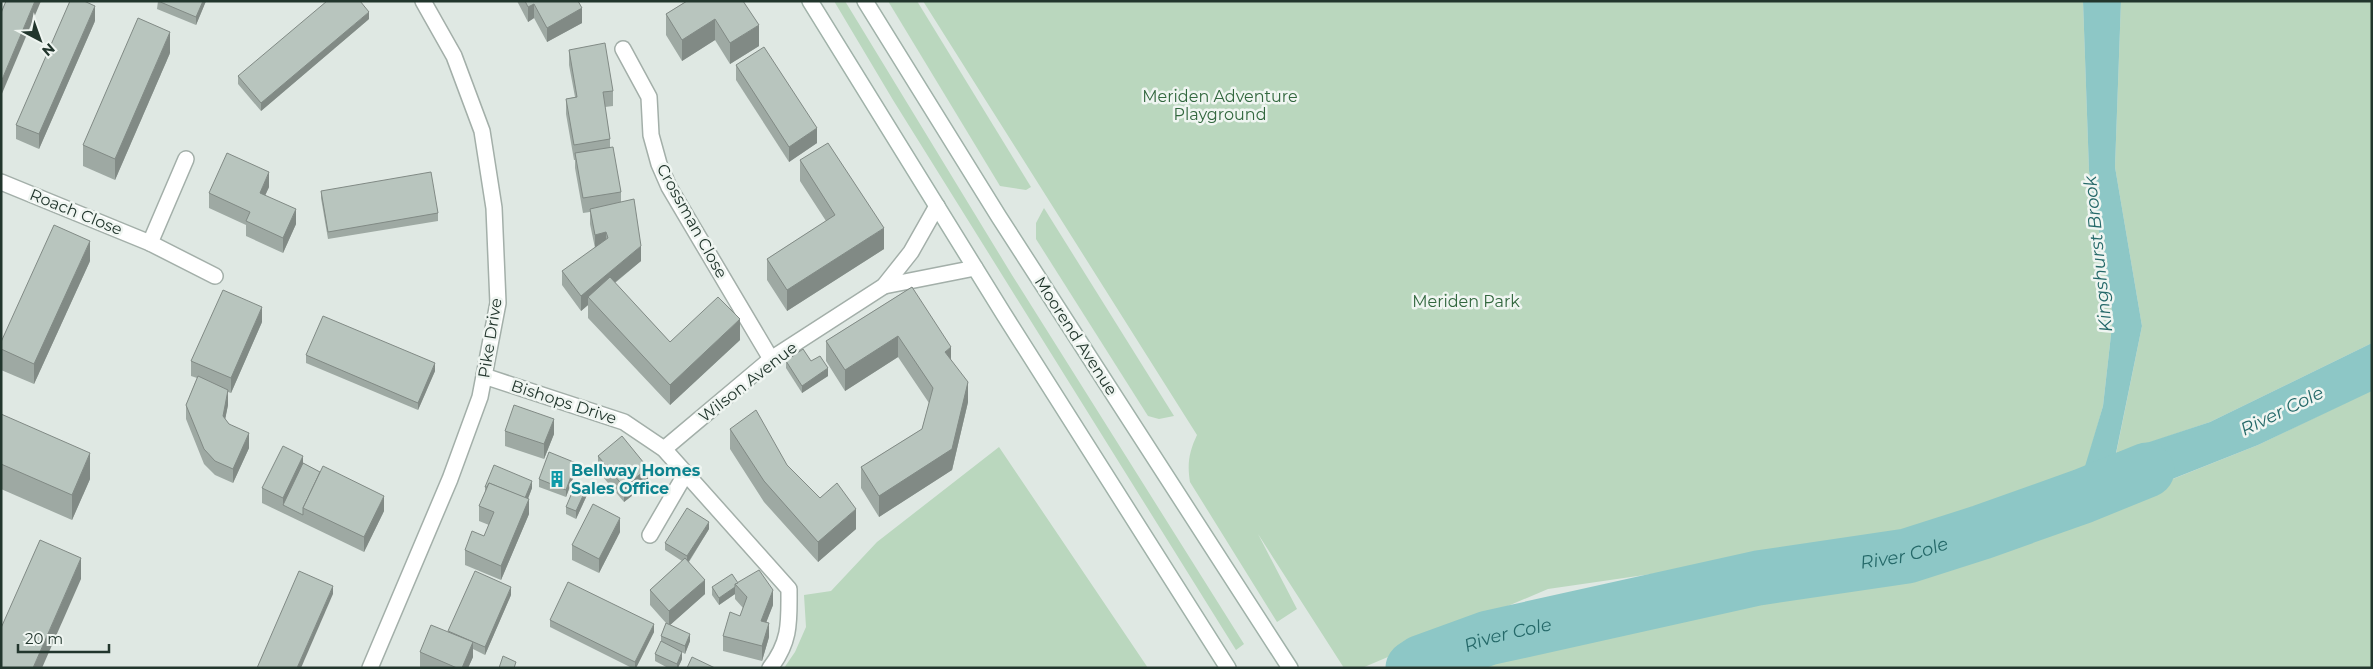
<svg xmlns="http://www.w3.org/2000/svg" width="2373" height="669" font-family="Montserrat,sans-serif">
<style>
.green{fill:#bad7be}
.water{fill:#8dc7c6}
.lines{fill:none;stroke-linecap:round;stroke-linejoin:round}
.river{stroke:#8dc7c6;stroke-width:55}
.street-casing{stroke:#a3afa9;stroke-width:18}
.secondary-casing{stroke:#a0b2a9;stroke-width:18}
.street{stroke:#fff;stroke-width:15}
.secondary{stroke:#fff;stroke-width:15}
.wall{fill:#9ea9a3}
.shaded-wall{fill:#818a85}
.building{fill:#b8c5be;stroke:#818a85}
.labels{text-anchor:middle;dominant-baseline:central;stroke-width:5;stroke-linejoin:round;paint-order:stroke}
.park-label{font-size:16px;fill:#32673e;stroke:#eff5f1}
.street-label{font-size:16px;fill:#22362d;stroke:#eff5f1}
.culture-label{font-size:16px;font-weight:bold;fill:#0d838f;stroke:#eff5f1;text-anchor:start}
.water-label{font-size:18px;font-style:italic;fill:#256969;stroke:#eff5f1}
</style>
<rect width="100%" height="100%" fill="#dfe8e3"/>
<g class="green">
<path d="M834,1h11l167,274 232,369 -8,6 -343,-550z"/>
<path d="M888,1h29l114,186 -5,3 -26,-4z"/>
<path d="M923,1h1160l6,170 24,146 -10,89 -19,67 -53,28 -88,23 -188,35 -207,30 -186,79h-18l-86,-134 39,75 -20,13 -87,-140c-3,-18 -1,-30 7,-47z"/>
<path d="M2121,1h251v342l-162,79 -94,32 26,-128 -27,-159z"/>
<path d="M1044,208l130,208 -15,3 -11,-3 -112,-177v-16z"/>
<path d="M2372,390v278h-913l26,-14 91,-14 191,-44 136,-24 107,-28 248,-99z"/>
<path d="M999,447l149,221h-364l11,-16 11,-25 -2,-32 27,-4 46,-49z"/>
</g>
<path class="water" d="M2083,1h38l-6,166 27,159 -26,127 94,-31 162,-79v48l-114,54 -189,75 34,-114 10,-89 -24,-146z"/>
<g class="lines">
<path class="river" id="s1" d="M1413,668l9,-6 66,-24 270,-60 149,-22 75,-24 101,-36 64,-26"/>
<g class="street-casing">
<g id="street">
<path d="M623,49l26,48 2,38 8,29 10,23 102,172"/>
<path d="M1,182l149,61 65,33"/>
<path d="M150,243l36,-84"/>
<path d="M884,286l91,-18"/>
<path d="M484,376l140,46 40,27 125,140c0,32 2,52 -19,79"/>
<path d="M664,449l107,-90 113,-73 27,-34 26,-46"/>
<path d="M650,535l36,-62"/>
<path d="M370,668l80,-189 30,-82 18,-94 -4,-95 -12,-77 -28,-75 -31,-55"/>
</g>
</g>
<g class="secondary-casing">
<g id="secondary">
<path d="M810,1l193,312 225,355"/>
<path d="M865,1l134,216 291,451"/>
</g>
</g>
<use href="#street" class="street"/>
<use href="#secondary" class="secondary"/>
</g>
<g class="wall">
<path d="M158,1h48l-10,24 -39,-16z"/>
<path d="M517,1h61l4,22 -35,19 -13,-24 -6,4z"/>
<path d="M687,1l72,45 -29,18 -15,-24 -33,21 -16,-26v-21z"/>
<path d="M369,19l-108,92 -23,-27v-8z"/>
<path d="M95,21l-56,128 -23,-10v-14z"/>
<path d="M569,50l44,41v15l-8,1 5,32v8l11,45v10l20,59 -26,22 55,59 70,-2 -70,65 -82,-87v-13l-7,6 -19,-26v-14l33,-23 -5,-24v-12l-7,1 -8,-45v-8h-1l-8,-46v-15l9,-2 -6,-32z"/>
<path d="M170,53l-55,127 -32,-14v-21z"/>
<path d="M736,65l81,78 -28,19 -53,-82z"/>
<path d="M800,160l84,89 -97,62 -20,-31v-21l59,-38 -26,-40z"/>
<path d="M269,187l-4,8 31,29 -13,29 -37,-17v-11l-37,-17v-15z"/>
<path d="M321,191l117,22v8l-110,18 -7,-41z"/>
<path d="M90,261l-56,123 -33,-14v-28z"/>
<path d="M912,287l39,73 17,42 -16,68 -73,47 -18,-29v-21l61,-38 7,-26 -31,-46 -53,34 -19,-30v-20z"/>
<path d="M262,322l-31,71 -3,-1v13l-3,14 24,29 -16,35 -18,-8 -11,-11 -18,-45v-14l11,-27 -6,-2v-15z"/>
<path d="M306,355l129,16 -17,39 -112,-47z"/>
<path d="M786,361h25l17,15 -26,17 -16,-25z"/>
<path d="M1,414l89,65 -18,41 -71,-31z"/>
<path d="M730,429l57,36 33,33 36,31 -38,33 -54,-60 -34,-53z"/>
<path d="M505,431l49,3 -10,25 -39,-13z"/>
<path d="M598,456l50,27 -24,19 -26,-31z"/>
<path d="M303,463l17,9 64,39 -20,41 -102,-49v-15z"/>
<path d="M576,470l-10,27 -27,-10v-8z"/>
<path d="M485,487l47,1 -4,11 1,15 -28,66 -36,-15v-15l19,-14 5,-11 -10,-4v-15l6,-14z"/>
<path d="M587,495l-11,24 -10,-5v-7z"/>
<path d="M709,529l-20,33 16,32 -35,31 20,16 -5,13 -3,-2v7l-4,9h-10l-13,-7v-7l6,-12v-6l5,-13 -16,-18v-15l32,-29 -17,-11v-7z"/>
<path d="M620,532l-21,41 -27,-13v-15z"/>
<path d="M738,583l35,22 -7,17 3,15 -7,24 -39,-10v-15l17,-20 3,-8 -8,-9v-5l-16,11 -7,-10v-8z"/>
<path d="M511,595l-26,60 -12,-6v8l-5,11h-46l-2,-1v-15l28,-20z"/>
<path d="M550,620l104,12 -18,36h-4l-82,-41z"/>
</g>
<g class="shaded-wall">
<path d="M35,1h6l-40,95v-14z"/>
<path d="M203,1h3l-10,24v-8z"/>
<path d="M534,4v14l-6,4v-15z"/>
<path d="M95,6v15l-56,128v-15z"/>
<path d="M582,8v15l-35,19v-14z"/>
<path d="M369,12v7l-108,92v-8z"/>
<path d="M715,19v21l-33,21v-21z"/>
<path d="M759,25v21l-29,18v-21z"/>
<path d="M170,32v21l-55,127v-21z"/>
<path d="M817,128v15l-28,19v-15z"/>
<path d="M269,172v15l-9,20v-14z"/>
<path d="M296,209v15l-13,29v-15z"/>
<path d="M884,228v21l-97,62v-21z"/>
<path d="M606,232v15l-11,3v-15z"/>
<path d="M90,241v20l-56,123v-20z"/>
<path d="M641,246v15l-49,40 -4,-4v8l-7,6v-15z"/>
<path d="M262,307v15l-31,71v-15z"/>
<path d="M740,319v21l-70,65v-20z"/>
<path d="M898,336v21l-53,34v-21z"/>
<path d="M951,347v21l-6,-16z"/>
<path d="M435,363v8l-17,39v-7z"/>
<path d="M828,368v8l-26,17v-7z"/>
<path d="M968,382v20l-16,68 -73,47v-21z"/>
<path d="M228,390v15l-5,25v-14z"/>
<path d="M554,419v15l-10,25v-15z"/>
<path d="M249,433v15l-16,35v-14z"/>
<path d="M90,453v26l-18,41v-25z"/>
<path d="M303,456v15l-20,34v-7z"/>
<path d="M576,463v7l-10,27v-7z"/>
<path d="M648,468v15l-24,19v-15z"/>
<path d="M532,481v7l-9,23v-8z"/>
<path d="M587,487v8l-11,24v-8z"/>
<path d="M384,496v15l-20,41v-15z"/>
<path d="M529,499v15l-28,66v-14z"/>
<path d="M856,509v20l-38,33v-20z"/>
<path d="M620,518v14l-21,41v-14z"/>
<path d="M709,522v7l-22,35v-8z"/>
<path d="M81,558v21l-39,89h-9z"/>
<path d="M705,580v14l-36,32v-15z"/>
<path d="M333,586v8l-32,74h-4z"/>
<path d="M511,587v8l-26,60v-8z"/>
<path d="M735,587v7l-16,11v-7z"/>
<path d="M773,590v15l-12,31v-15z"/>
<path d="M769,623v14l-7,24v-15z"/>
<path d="M654,624v8l-18,36h-1v-6z"/>
<path d="M690,634v7l-5,13v-8z"/>
<path d="M473,642v15l-5,11h-6z"/>
<path d="M682,652v7l-4,9h-1v-4z"/>
</g>
<g class="building">
<path d="M6,1h29l-34,81v-69z"/>
<path d="M70,1h14l11,5 -56,128 -23,-9z"/>
<path d="M158,1h45l-7,16z"/>
<path d="M327,1h33l9,11 -108,91 -23,-27z"/>
<path d="M525,1h53l4,7 -35,20 -13,-24 -6,3z"/>
<path d="M687,1h56l16,24 -29,18 -15,-24 -33,21 -16,-26z"/>
<path d="M138,18l32,14 -55,127 -32,-14z"/>
<path d="M605,43l8,48 -10,1 7,47 -36,6 -8,-46 11,-2 -8,-47z"/>
<path d="M764,47l53,81 -28,19 -53,-82z"/>
<path d="M828,143l56,85 -97,62 -20,-31 68,-44 -35,-55z"/>
<path d="M613,147l8,45 -38,6 -8,-45z"/>
<path d="M227,153l42,19 -9,21 36,16 -13,29 -37,-17 4,-9 -41,-19z"/>
<path d="M431,172l7,41 -110,19 -7,-41z"/>
<path d="M634,199l7,47 -60,50 -19,-25 46,-33 -2,-6 -11,3 -5,-26z"/>
<path d="M54,225l36,16 -56,123 -33,-15v-7z"/>
<path d="M610,277l60,65 48,-45 22,22 -70,66 -82,-88z"/>
<path d="M912,287l39,60 -6,5 23,30 -16,67 -73,47 -18,-29 61,-38 11,-41 -35,-52 -53,34 -19,-29z"/>
<path d="M223,290l39,17 -31,71 -40,-17z"/>
<path d="M323,316l112,47 -17,40 -112,-48z"/>
<path d="M803,349l8,12 9,-5 8,12 -26,18 -16,-25z"/>
<path d="M198,376l30,14 -5,26 6,8 20,9 -16,36 -18,-8 -11,-12 -18,-44z"/>
<path d="M514,405l40,14 -10,25 -39,-13z"/>
<path d="M756,410l31,55 33,33 17,-15 19,26 -38,33 -54,-61 -34,-52z"/>
<path d="M1,414l89,39 -18,42 -71,-31z"/>
<path d="M622,436l26,32 -24,19 -26,-31z"/>
<path d="M283,446l20,10 -20,42 -21,-10z"/>
<path d="M549,452l27,11 -10,27 -27,-11z"/>
<path d="M303,463l17,9 -17,36v7l-20,-10z"/>
<path d="M494,465l38,16 -7,17 -36,-15 -2,4h-2z"/>
<path d="M323,466l61,30 -20,41 -61,-29z"/>
<path d="M489,483l40,16 -28,67 -36,-16 7,-19 12,5 10,-24 -15,-6z"/>
<path d="M576,483l11,4 -11,24 -10,-4z"/>
<path d="M593,504l27,14 -21,41 -27,-14z"/>
<path d="M687,508l22,14 -22,34 -22,-13z"/>
<path d="M40,540l41,18 -48,110h-32v-40z"/>
<path d="M685,558l20,22 -36,31 -19,-21z"/>
<path d="M759,570l14,20 -12,31 8,2 -7,23 -39,-10 7,-24 10,4 7,-19 -12,-13z"/>
<path d="M299,571l34,15 -36,82h-40z"/>
<path d="M475,571l36,16 -26,60 -37,-16z"/>
<path d="M732,574l6,9 -3,1v3l-16,11 -7,-11z"/>
<path d="M568,582l86,42 -19,38 -85,-42z"/>
<path d="M666,623l24,11 -5,12 -24,-10z"/>
<path d="M431,625l42,17 -11,26h-5l-37,-16z"/>
<path d="M661,641l21,11 -5,12 -22,-10z"/>
<path d="M503,656l13,6 -2,6h-15z"/>
<path d="M692,657l23,11h-28z"/>
</g>
<defs>
<g id="building-bare" transform="scale(1.35)"><path d="M-4-6H4V6H1V3H-1V6H-4ZM-2.5-4.3h1.7v1.8h-1.7ZM.8-4.3h1.7v1.8H.8ZM-2.5-1h1.7V.8h-1.7ZM.8-1h1.7V.8H.8Z" fill="#0f9aa8" stroke="#eff5f1" stroke-width="2.5" paint-order="stroke"/></g>
</defs>
<g fill-rule="evenodd">
<use href="#building-bare" x="557" y="479"/>
</g>
<g class="labels">
<g class="park-label">
<text x="1220" y="96">Meriden Adventure<tspan x="1220" dy="18">Playground</tspan></text>
<text x="1466" y="301">Meriden Park</text>
</g>
<g class="street-label">
<text transform="translate(76 212) rotate(22)">Roach Close</text>
<text transform="translate(692 221) rotate(61)">Crossman Close</text>
<text transform="translate(1076 336) rotate(57)">Moorend Avenue</text>
<text transform="translate(490 338) rotate(-81)">Pike Drive</text>
<text transform="translate(748 382) rotate(-38)">Wilson Avenue</text>
<text transform="translate(564 402) rotate(18)">Bishops Drive</text>
</g>
<g class="culture-label">
<text x="571" y="470">Bellway Homes<tspan x="571" dy="18">Sales Office</tspan></text>
</g>
<g class="water-label">
<text transform="translate(2098 254) rotate(-96)">Kingshurst Brook</text>
<text transform="translate(2282 411) rotate(-26)">River Cole</text>
<text stroke="none"><textPath href="#s1" startOffset="506">River Cole</textPath></text>
<text stroke="none"><textPath href="#s1" startOffset="101">River Cole</textPath></text>
</g>
</g>
<rect width="2373" height="669" fill="none" stroke="#22362d" stroke-width="5"/>
<g transform="translate(40 40) rotate(139)" stroke="#eff5f1" stroke-width="4" paint-order="stroke">
<path d="M0-4L9 19L0 12L-9 19Z" fill="#22362d"/>
<text y="-8" font-size="14" font-weight="bold" text-anchor="middle" fill="#22362d">N</text>
</g>
<path d="M18 644v8h91v-8" fill="none" stroke="#22362d" stroke-width="2.5"/>
<text x="25" y="644" font-size="15" fill="#22362d" stroke="#eff5f1" stroke-width="4" paint-order="stroke">20 m</text>
</svg>
